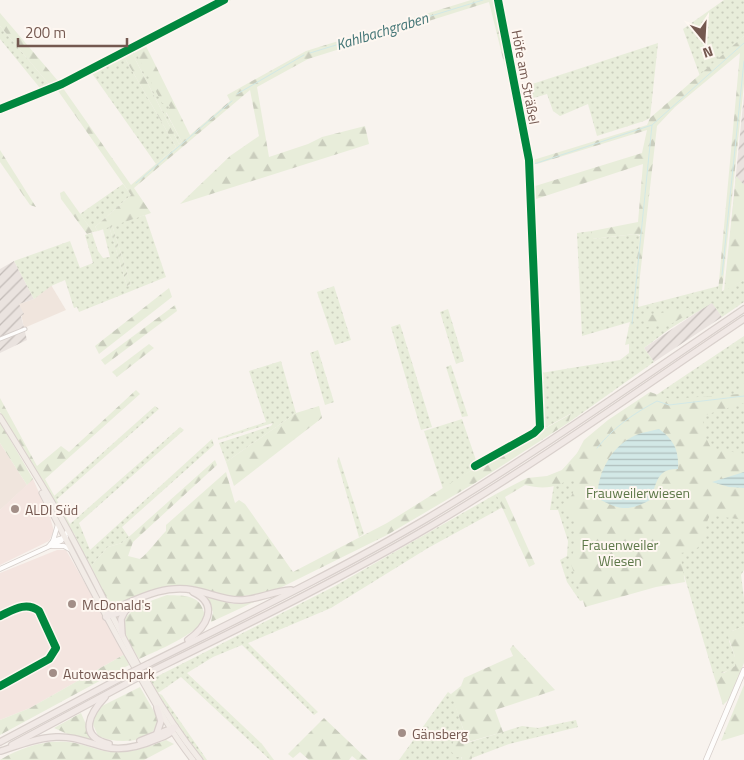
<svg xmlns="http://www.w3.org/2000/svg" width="744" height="760" font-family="'Titillium Web',sans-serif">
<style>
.residential{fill:#f0e5dd}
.commercial{fill:#f4e5e0}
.industrial{fill:url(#industrial-furrows)}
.grass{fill:url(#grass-dots)}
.forest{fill:url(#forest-firs);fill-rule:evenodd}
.garden{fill:url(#garden-furrows)}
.water{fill:url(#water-rules)}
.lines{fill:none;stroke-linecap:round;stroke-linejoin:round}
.stream{stroke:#d2e8e6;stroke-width:1}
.minor-casing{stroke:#d6cfcb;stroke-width:5}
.tertiary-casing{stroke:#d6cfcb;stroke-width:5.5}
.secondary-casing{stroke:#d7ceca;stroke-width:6}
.primary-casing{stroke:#d9d0cc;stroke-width:7}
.motorway-casing{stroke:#d9d0cc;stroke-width:8}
.minor{stroke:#fefdfc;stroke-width:3}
.tertiary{stroke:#fefdfc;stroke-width:4}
.secondary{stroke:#fefdfc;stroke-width:4.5}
.primary{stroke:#f2ece7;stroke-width:5}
.motorway{stroke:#f1e9e6;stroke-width:5.5}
.motorway-bridge-casing{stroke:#d9d0cc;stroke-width:8;stroke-linecap:butt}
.motorway-bridge{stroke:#f1e9e6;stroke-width:5.5}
.cycleway-casing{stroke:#fef7f1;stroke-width:11}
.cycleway{stroke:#00873e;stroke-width:8}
.poi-dot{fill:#a28e87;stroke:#fef7f1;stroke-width:2}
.labels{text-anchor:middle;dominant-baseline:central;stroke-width:4;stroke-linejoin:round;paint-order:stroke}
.street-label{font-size:14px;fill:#745850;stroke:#fef7f1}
.park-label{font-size:14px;fill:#5e7849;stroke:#fef7f1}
.poi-label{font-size:14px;fill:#745850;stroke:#fef7f1;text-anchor:start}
.water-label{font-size:15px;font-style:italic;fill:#447677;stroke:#fef7f1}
</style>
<defs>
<pattern id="industrial-furrows" width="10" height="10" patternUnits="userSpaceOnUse" patternTransform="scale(1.25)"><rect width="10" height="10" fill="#eae3df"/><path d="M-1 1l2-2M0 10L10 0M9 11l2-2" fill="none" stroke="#c2bbb7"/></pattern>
<pattern id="grass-dots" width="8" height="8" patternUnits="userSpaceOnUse" patternTransform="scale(1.25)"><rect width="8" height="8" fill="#e8edda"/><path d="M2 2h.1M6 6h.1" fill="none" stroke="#cacdbd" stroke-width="1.8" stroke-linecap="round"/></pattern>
<pattern id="forest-firs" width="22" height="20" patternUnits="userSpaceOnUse" patternTransform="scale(1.25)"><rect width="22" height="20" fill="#e8edda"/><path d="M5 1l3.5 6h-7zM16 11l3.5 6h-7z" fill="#cacdbd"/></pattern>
<pattern id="garden-furrows" width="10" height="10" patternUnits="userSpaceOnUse" patternTransform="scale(1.25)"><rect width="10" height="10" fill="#e8edda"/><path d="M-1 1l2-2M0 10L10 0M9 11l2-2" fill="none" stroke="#cacdbd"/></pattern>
<pattern id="water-rules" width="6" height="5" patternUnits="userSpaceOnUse" patternTransform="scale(1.25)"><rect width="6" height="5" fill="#d2e8e6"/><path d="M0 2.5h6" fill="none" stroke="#afbfbd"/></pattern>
</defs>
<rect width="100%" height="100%" fill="#f8f3ee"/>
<g class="residential">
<path d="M51,285l15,25 -42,18 -5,-24 15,-5z"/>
<path d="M0,443l27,42 -27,25z"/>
</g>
<g class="commercial">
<path d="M33,479l17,38 4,14 -5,10 -49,24v-55z"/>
<path d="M57,550h9l59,104 -95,54 -30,12v-147z"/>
</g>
<g class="industrial">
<path d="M744,95v184l-19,12 11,-117z"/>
<path d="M14,261l20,38 -15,5 5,10 -3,2 6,24 -27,13v-84z"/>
<path d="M712,302l10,15 -68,45 -10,-14z"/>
</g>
<g class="grass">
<path d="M217,0h14l-51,29 -2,-2 -44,22 37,58 -5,6 16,29 -3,2 -48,-93 -8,4 53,92 -20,17 -65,-92 -29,14 -4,-5 115,-59 7,-1z"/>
<path d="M724,0h20v36l-44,40 -17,-47z"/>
<path d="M0,26l53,63 -9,4 -44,-54z"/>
<path d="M658,43l-8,75 -6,3 -47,15 -9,-32 -28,12 -7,-5 -6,-17 -27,8v-14z"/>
<path d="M123,184l8,11 -36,32 3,4 -5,1 -13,-18z"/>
<path d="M145,215l21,62 -87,35 -2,-5 -3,1 -9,-28 -14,6 -17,13 -20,-38 56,-20 10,27 13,-5 -8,-28 7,-2 6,18 5,7 7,-1 -7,-28 6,-3 18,60 4,-1 -19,-60z"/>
<path d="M592,231l1,8 42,-5 5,2 -5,38 5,2 -2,31 81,-21 -1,5h4l22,-11v22l-22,15 -10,-14 -41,25 -27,20 10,14 -86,61 2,-9 -27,15 -2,-56 79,-13 9,-7v-9l-4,1 5,-23 -48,14 -5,-103z"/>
<path d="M334,286l17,54 -16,5 -18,-53z"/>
<path d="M448,309l16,52 -8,3 -16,-52z"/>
<path d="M400,324l32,103 -11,3 -30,-103z"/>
<path d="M744,336v182l-22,-3 22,5v50l-3,5 3,23v28l-12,5 -3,10 6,16v9c-8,6 -13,8 -22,7l-29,-98 -104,26 -13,-19 -7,-22 7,-4 1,-15 -10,-31h-8l5,-32 23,-26 84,-61z"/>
<path d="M318,350l16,52 -9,3 -15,-52z"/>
<path d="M281,361l15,52 -70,49 -7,-19 52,-17 2,-3 -55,17v-2l48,-16 -17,-51z"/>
<path d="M451,365l17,51 -6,1 -16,-50z"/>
<path d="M155,406l4,3 -103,91 -2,-4z"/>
<path d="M462,419l16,47 -35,23 -19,-58z"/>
<path d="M180,427l4,3 -105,93 11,27 122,-111 2,6 -92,82 7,10 -7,6 -14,4 -19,21 -19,-44z"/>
<path d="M339,457l25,77 -5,3 -22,-76z"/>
<path d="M496,494l7,13 -75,41 -97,60 -83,35 70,69 -4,3 -72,-70 -29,12 -26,16 75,71 12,16h-4l-89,-83 -23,16 4,2 45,65h-5l-29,-41 -23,-39 185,-94z"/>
<path d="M448,692l4,3 13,40 -4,25h-62z"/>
<path d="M576,720l2,7 -69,17 -37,14 -5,-15 55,-17 16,2z"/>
</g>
<g class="forest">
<path d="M471,0h28l21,88v9l-7,2 -24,-97 -181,57 -51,28 12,70 39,-13 14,-7 43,-11 4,18 -189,60 50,-48 29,-20 -9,-46 -116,98 17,25 -53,18 -3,-4 36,-32 -75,-107 -3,1 -53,-63v-13l58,68 73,104 45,-38 -53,-92 8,-4 48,93 3,-2 -16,-30 4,-5 -2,-3 -6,-1 -28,-54 11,-5 45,91 40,-34 -3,-6 79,-44z"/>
<path d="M744,36v48l-22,207 -4,1 22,-239 -65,54 -18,19 -17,150 -5,-2 5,-39 -5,-1 -43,5v-8l46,-9 5,-58 -110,36 -1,-13 110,-34 5,-23 -110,34 -7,-3 117,-36 3,-7z"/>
<path d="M0,150l36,57 -6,-2 -30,-43z"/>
<path d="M736,176l8,9v95l-20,11z"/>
<path d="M64,191l29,41 -6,2 -26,-35 -1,-6z"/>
<path d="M169,288l3,9 -73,57 -4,-8z"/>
<path d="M175,305l2,6 -72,54 -4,-5z"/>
<path d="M689,308l3,4 -19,11 -27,4 -2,-11z"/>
<path d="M149,344l5,4 -37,29 -5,-5z"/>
<path d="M744,379v24l-42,13 4,22 5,10 33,6v18l-18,7h-10l13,8 15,1v32l-34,-5c-10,19 -1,37 -30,38l5,29 -29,5 -71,20 -15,-46 6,-16 -1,-28 -14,-12c13,-7 15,-17 13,-30 -14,13 -30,15 -49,10l-20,12 30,67 -6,3 -33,-73 31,-16 20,-2 15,-6 12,-11 10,-19 24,-20 42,-28 20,7 70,-5v-13zM614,451l53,17 -8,6 -62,10 6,-17z"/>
<path d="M136,390l4,4 -95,85 30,54 -3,1 -72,-122v-14l37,68 24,-20 8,6z"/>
<path d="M319,406l3,12 -88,68 -8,-24 70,-49z"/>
<path d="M571,414l-3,9 -93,60 -88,52 -107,53 -16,6 -32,3 -55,-12 -26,5 -39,16 -3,-1 -20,-37 19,-21 14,-4 93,-83 2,5 -84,77 -5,14 12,3c10,-8 16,-18 26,-28v-6l60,-53 9,31 4,-3 6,4 48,68 94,-49 91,-57z"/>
<path d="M0,422l33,57 -6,6 -27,-42z"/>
<path d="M167,595c13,1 29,-1 35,12 1,3 2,5 3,8 1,16 -53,38 -66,44 -5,-9 -14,-21 -15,-31 -3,-19 30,-28 43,-33z"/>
<path d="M204,596l29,8 21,-2 -43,20 2,-10z"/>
<path d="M744,626v37l-15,36 -6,6 -10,-32h11l11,-7v-9l-7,-21 4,-5z"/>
<path d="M513,645l42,45 -60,20 8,22 -35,10 4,16 -1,2h-10l1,-3h-6l-6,-7 5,-12 10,-4 -14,-40 10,-8 3,-8 49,-22 -3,-7z"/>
<path d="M125,654l4,11 -129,70v-15l30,-12z"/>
<path d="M744,685v49l-23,7z"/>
<path d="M140,687l16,28 2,10c-11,19 -42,19 -60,11l-6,-14 6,-14z"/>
<path d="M81,713l7,16 13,15 -29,-8 -18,-8z"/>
<path d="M324,718l44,42h-11l-5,-4 -3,4h-40l-9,-8 -7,6 -5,-4z"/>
<path d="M166,740l8,4 -30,16h-144c22,-13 49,-22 75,-17 14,3 28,10 42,9 18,0 33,-6 49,-12z"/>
</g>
<path class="garden" d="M112,225l19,60 -4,1 -18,-60z"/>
<g class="water">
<path d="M659,429c15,11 20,21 19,40 -21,-1 -21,14 -28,31 -22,12 -31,10 -53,-2 1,-26 14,-52 39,-63 7,-3 16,-4 23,-6z"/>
<path d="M744,472v16l-15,-1 -17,-5z"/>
</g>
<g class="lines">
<g class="stream">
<path d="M187,23l42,-23"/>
<path d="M310,53l173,-53"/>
<path d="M60,81l114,-58"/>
<path d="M237,94l67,-39"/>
<path d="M534,164l118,-39"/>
<path d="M136,183l96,-82"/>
<path d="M722,275l22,-214"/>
<path d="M632,324l20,-199 92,-82"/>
<path d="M597,448c17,-21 36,-34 60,-47l12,4 75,-9"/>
</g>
<g class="minor-casing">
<g id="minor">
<path d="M498,0l31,160"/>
<path d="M0,339l25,-10"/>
<path d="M0,616c13,-6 26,-15 39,-5l17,37 -7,11 -49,27"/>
</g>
</g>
<g class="tertiary-casing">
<g id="tertiary">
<path d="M53,541l5,-17"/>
<path d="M49,546l4,-5 13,-4"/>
<path d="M52,546h12l7,4"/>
<path d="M0,569l61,-28 7,-10"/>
</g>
</g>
<g class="secondary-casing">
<path id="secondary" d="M706,760l38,-90"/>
</g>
<g class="primary-casing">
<g id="primary">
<path d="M0,417c20,32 40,64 59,97 47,82 81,172 141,246"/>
<path d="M42,493c28,54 55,108 85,161 21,36 40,73 66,106"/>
</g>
</g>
<g class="motorway-casing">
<g id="motorway">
<path d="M106,617l3,-6c27,-11 54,-27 84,-21 17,3 32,11 49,10 17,-1 32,-9 49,-10"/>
<path d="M106,617l19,-6 11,-9"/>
<path d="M122,635l-1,-16 4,-8"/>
<path d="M188,640c17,-12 33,-35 5,-48"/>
<path d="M148,664c94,-47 188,-92 278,-145 109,-65 213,-139 318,-210"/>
<path d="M152,671c94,-46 189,-92 279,-145 108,-64 209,-137 313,-207"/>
<path d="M105,697c-15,16 -28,39 4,47"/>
<path d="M157,733l4,-12 -4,-13"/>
<path d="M140,741l35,-14"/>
<path d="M0,742l130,-69"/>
<path d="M12,745l121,-65"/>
<path d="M1,751c18,-6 36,-13 55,-14 18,-1 32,6 49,10 17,4 36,-1 52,-8 7,-2 15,-6 18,-12"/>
</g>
</g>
<use href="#minor" class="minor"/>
<use href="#tertiary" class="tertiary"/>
<use href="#secondary" class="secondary"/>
<use href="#primary" class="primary"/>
<use href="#motorway" class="motorway"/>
<g class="motorway-bridge-casing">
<g id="motorway-bridge">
<path d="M130,673l18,-9"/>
<path d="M133,680l19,-9"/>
</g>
</g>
<use href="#motorway-bridge" class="motorway-bridge"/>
<g class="cycleway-casing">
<g id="cycleway">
<path d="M0,109l62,-25 162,-84"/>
<path d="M475,466l59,-33 6,-6 -11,-267 -31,-160"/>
<path d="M0,616c13,-6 26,-15 39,-5l17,37 -7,11 -49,27"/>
</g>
</g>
<use href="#cycleway" class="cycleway"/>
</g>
<g class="poi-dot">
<circle cx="15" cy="509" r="5"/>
<circle cx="72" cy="604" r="5"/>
<circle cx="53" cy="673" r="5"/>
<circle cx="402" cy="733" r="5"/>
</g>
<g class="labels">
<g class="street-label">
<text transform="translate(526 77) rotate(79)">Höfe am Sträßel</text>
</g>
<g class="park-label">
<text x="638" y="492">Frauweilerwiesen</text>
<text x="620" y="544">Frauenweiler<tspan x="620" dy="16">Wiesen</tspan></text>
</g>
<g class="poi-label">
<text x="25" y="509">ALDI Süd</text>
<text x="82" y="604">McDonald's</text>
<text x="63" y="673">Autowaschpark</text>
<text x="412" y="733">Gänsberg</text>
</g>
<g class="water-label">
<text transform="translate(382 31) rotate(-17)">Kahlbachgraben</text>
</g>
</g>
<g transform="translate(704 40) rotate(162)" stroke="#fef7f1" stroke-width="4" paint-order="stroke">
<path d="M0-4L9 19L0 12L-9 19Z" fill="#745850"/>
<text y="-8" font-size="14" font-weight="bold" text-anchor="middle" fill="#745850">N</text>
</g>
<path d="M18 38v8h109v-8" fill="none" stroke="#745850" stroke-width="2.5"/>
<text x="25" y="38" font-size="15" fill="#745850" stroke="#fef7f1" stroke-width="4" paint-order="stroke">200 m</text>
</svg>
